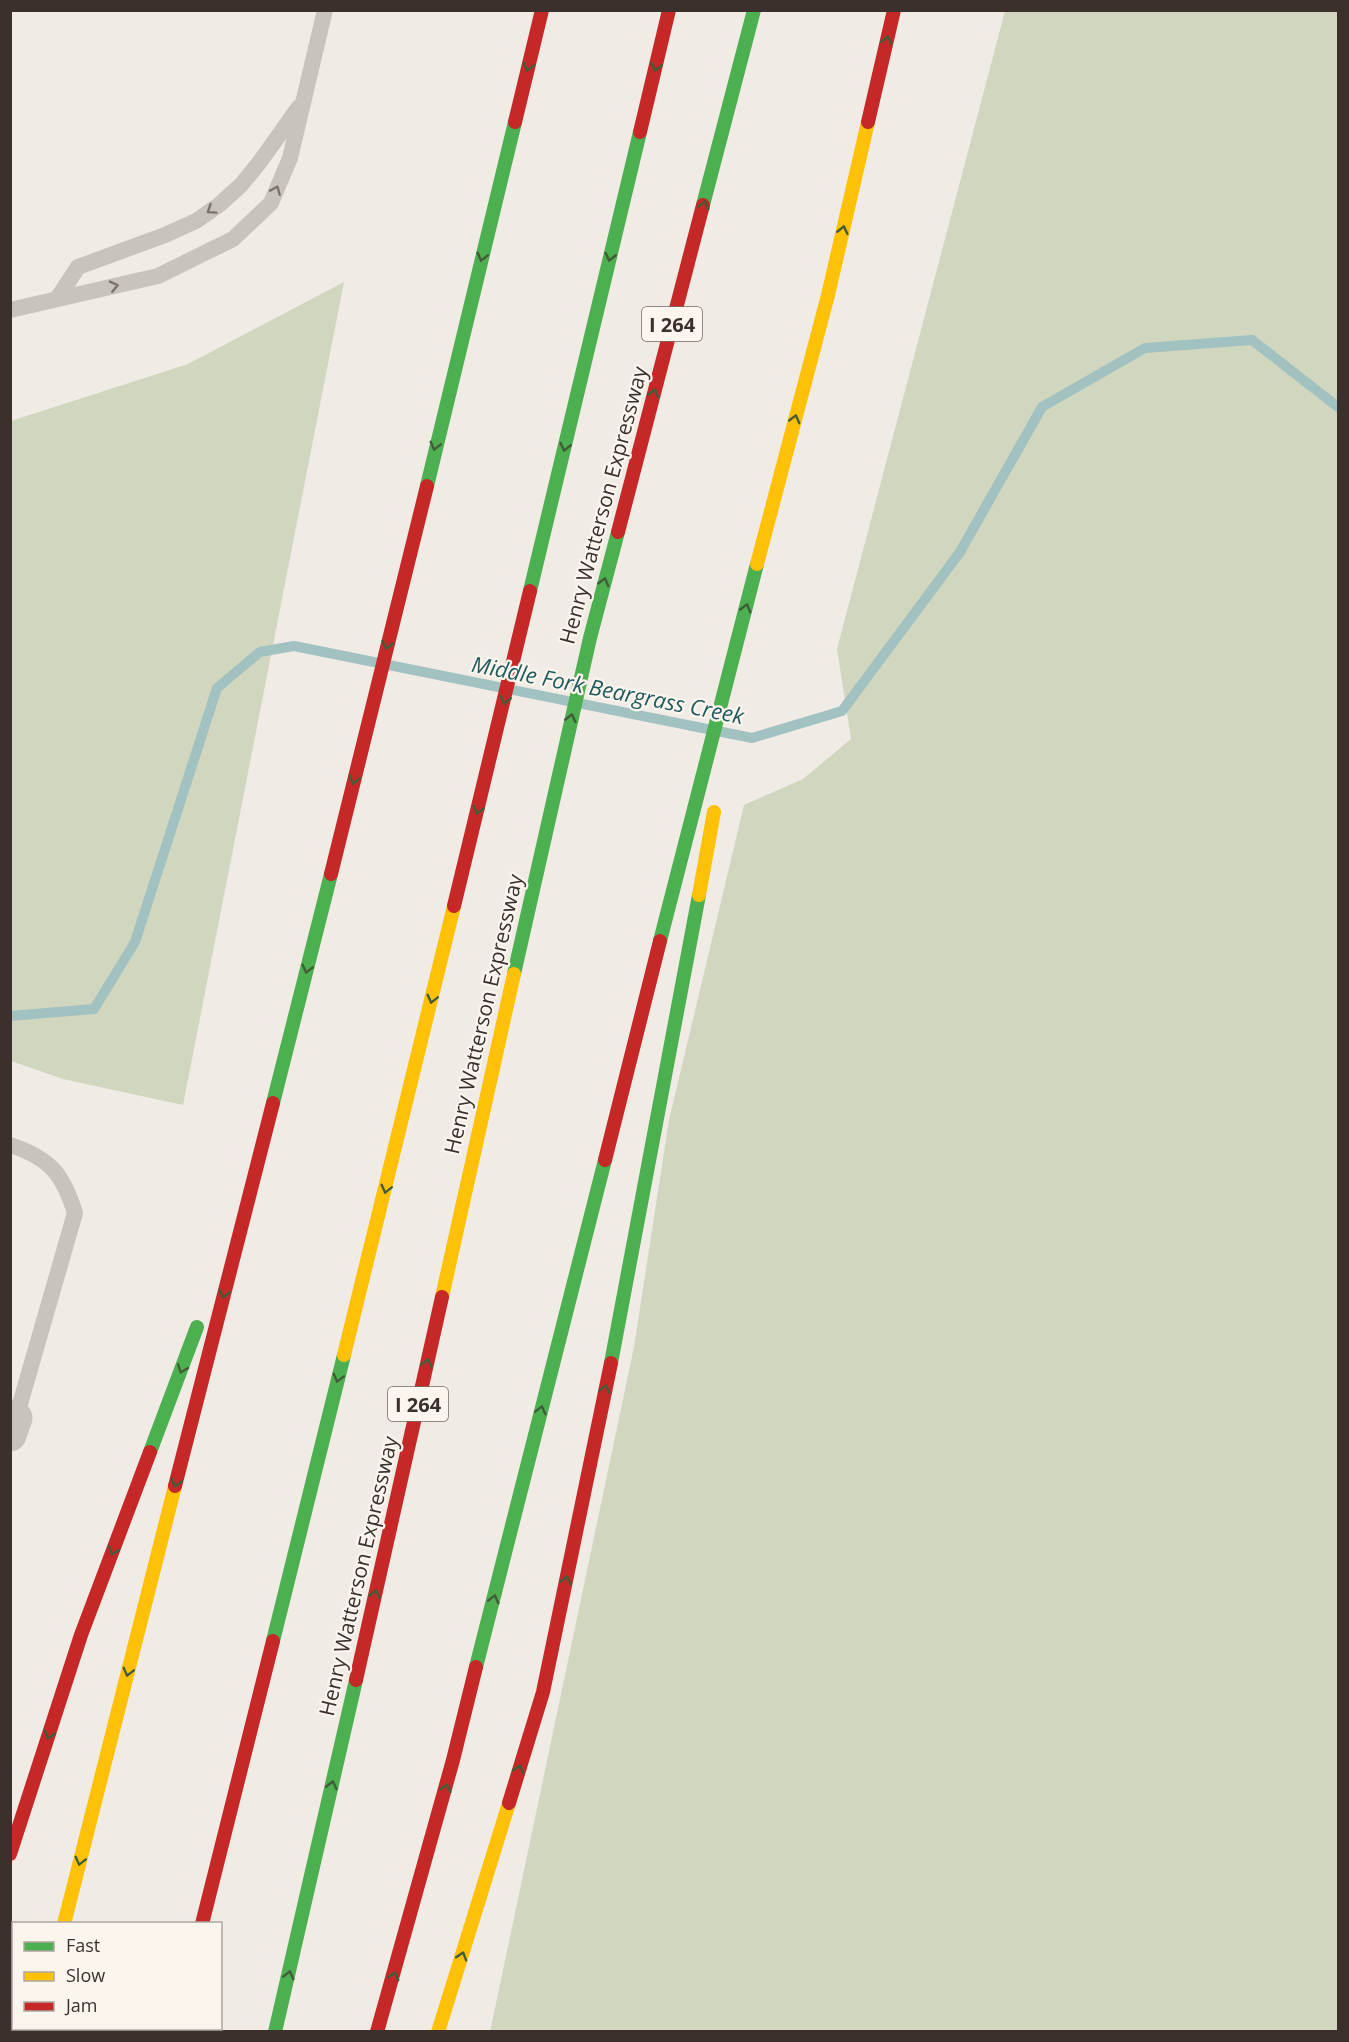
<svg xmlns="http://www.w3.org/2000/svg" width="1349" height="2042" font-family="'Open Sans',sans-serif">
<style>
.green{fill:#d1d6bf}
.lines{fill:none;stroke-linecap:round;stroke-linejoin:round}
.stream{stroke:#a1c2c1;stroke-width:10}
.lane{stroke:#c9c3be;stroke-width:16}
.street{stroke:#c9c3be;stroke-width:33}
.fast{stroke:#4caf50;stroke-width:14}
.slow{stroke:#ffc107;stroke-width:14}
.jam{stroke:#c62828;stroke-width:14}
.oneway{stroke:#415c38}
.oneway2{stroke:#7b726d}
.labels{text-anchor:middle;dominant-baseline:central;stroke-width:4.5;stroke-linejoin:round;paint-order:stroke}
.shield{fill:#fbf5ee;stroke:#756b66;stroke-width:1.5}
.shield-label{font-size:20px;font-weight:bold;fill:#3b302b}
.street-label{font-size:21px;fill:#3b302b;stroke:#fbf5ee}
.water-label{font-size:22px;font-style:italic;fill:#1f5a5e;stroke:#fbf5ee}
</style>
<rect width="100%" height="100%" fill="#f0ebe5"/>
<g class="green">
<path d="M1005,11h333v2020l-848,1 144,-685 35,-227 75,-315 59,-26 48,-40 -14,-90z"/>
<path d="M344,282l-161,823 -120,-26 -52,-18v-640l177,-57z"/>
</g>
<g class="lines">
<path class="stream" d="M10,1016l84,-7 41,-67 82,-254 43,-36 34,-6 458,92 90,-27 118,-159 82,-145 103,-59 107,-8 86,67"/>
<g class="lane">
<path d="M57,299l21,-32 87,-32 31,-14 23,-16 22,-20 18,-22 40,-56"/>
<path d="M10,310l148,-34 75,-37 38,-36 19,-45 35,-148"/>
<path d="M10,1145c40,13 53,29 65,68l-59,205"/>
</g>
<path class="street" d="M10,1416l6,2 -6,17"/>
<g class="fast">
<path d="M703,205l51,-195"/>
<path d="M427,486l88,-364"/>
<path d="M530,591l110,-459"/>
<path d="M660,941l97,-377"/>
<path d="M514,974l76,-336 28,-106"/>
<path d="M273,1103l58,-229"/>
<path d="M611,1363l88,-468"/>
<path d="M150,1452l47,-125"/>
<path d="M273,1641l71,-286"/>
<path d="M476,1667l129,-507"/>
<path d="M275,2032l81,-352"/>
</g>
<g class="slow">
<path d="M757,564l71,-269 40,-173"/>
<path d="M699,895l15,-83"/>
<path d="M442,1297l72,-323"/>
<path d="M344,1355l110,-449"/>
<path d="M64,1924l111,-438"/>
<path d="M37,2032l1,-4"/>
<path d="M438,2032l71,-229"/>
</g>
<g class="jam">
<path d="M515,122l27,-112"/>
<path d="M868,122l26,-112"/>
<path d="M640,132l29,-122"/>
<path d="M618,532l85,-327"/>
<path d="M331,874l96,-388"/>
<path d="M454,906l76,-315"/>
<path d="M605,1160l55,-219"/>
<path d="M175,1486l98,-383"/>
<path d="M356,1680l86,-383"/>
<path d="M509,1803l34,-111 68,-329"/>
<path d="M10,1854l71,-219 69,-183"/>
<path d="M202,1924l71,-283"/>
<path d="M175,2032l1,-4"/>
<path d="M377,2032l76,-272 23,-93"/>
</g>
</g>
<defs><path id="oneway-chevron" d="M-2-3.5L2.5 0L-2 3.5" fill="none" stroke-width="1.6" stroke-linecap="round" stroke-linejoin="round" transform="scale(1.5)"/></defs>
<g class="oneway">
<use href="#oneway-chevron" transform="translate(887 40) rotate(-77)"/>
<use href="#oneway-chevron" transform="translate(528 67) rotate(104)"/>
<use href="#oneway-chevron" transform="translate(656 67) rotate(103)"/>
<use href="#oneway-chevron" transform="translate(704 205) rotate(-75)"/>
<use href="#oneway-chevron" transform="translate(843 230) rotate(-77)"/>
<use href="#oneway-chevron" transform="translate(482 257) rotate(104)"/>
<use href="#oneway-chevron" transform="translate(610 257) rotate(103)"/>
<use href="#oneway-chevron" transform="translate(654 393) rotate(-75)"/>
<use href="#oneway-chevron" transform="translate(795 419) rotate(-75)"/>
<use href="#oneway-chevron" transform="translate(435 446) rotate(104)"/>
<use href="#oneway-chevron" transform="translate(565 447) rotate(103)"/>
<use href="#oneway-chevron" transform="translate(604 582) rotate(-75)"/>
<use href="#oneway-chevron" transform="translate(746 608) rotate(-75)"/>
<use href="#oneway-chevron" transform="translate(387 645) rotate(103)"/>
<use href="#oneway-chevron" transform="translate(505 700) rotate(103)"/>
<use href="#oneway-chevron" transform="translate(571 718) rotate(-77)"/>
<use href="#oneway-chevron" transform="translate(354 780) rotate(104)"/>
<use href="#oneway-chevron" transform="translate(478 810) rotate(104)"/>
<use href="#oneway-chevron" transform="translate(307 969) rotate(104)"/>
<use href="#oneway-chevron" transform="translate(432 999) rotate(104)"/>
<use href="#oneway-chevron" transform="translate(386 1189) rotate(104)"/>
<use href="#oneway-chevron" transform="translate(224 1294) rotate(104)"/>
<use href="#oneway-chevron" transform="translate(427 1363) rotate(-77)"/>
<use href="#oneway-chevron" transform="translate(182 1369) rotate(111)"/>
<use href="#oneway-chevron" transform="translate(338 1378) rotate(104)"/>
<use href="#oneway-chevron" transform="translate(605 1389) rotate(-78)"/>
<use href="#oneway-chevron" transform="translate(541 1410) rotate(-76)"/>
<use href="#oneway-chevron" transform="translate(176 1483) rotate(104)"/>
<use href="#oneway-chevron" transform="translate(113 1551) rotate(111)"/>
<use href="#oneway-chevron" transform="translate(566 1580) rotate(-78)"/>
<use href="#oneway-chevron" transform="translate(375 1594) rotate(-77)"/>
<use href="#oneway-chevron" transform="translate(494 1599) rotate(-76)"/>
<use href="#oneway-chevron" transform="translate(128 1672) rotate(104)"/>
<use href="#oneway-chevron" transform="translate(49 1735) rotate(108)"/>
<use href="#oneway-chevron" transform="translate(519 1769) rotate(-73)"/>
<use href="#oneway-chevron" transform="translate(332 1785) rotate(-77)"/>
<use href="#oneway-chevron" transform="translate(446 1788) rotate(-75)"/>
<use href="#oneway-chevron" transform="translate(80 1861) rotate(104)"/>
<use href="#oneway-chevron" transform="translate(462 1956) rotate(-73)"/>
<use href="#oneway-chevron" transform="translate(289 1975) rotate(-76)"/>
<use href="#oneway-chevron" transform="translate(394 1976) rotate(-75)"/>
</g>
<g class="oneway2">
<use href="#oneway-chevron" transform="translate(276 190) rotate(-67)"/>
<use href="#oneway-chevron" transform="translate(211 210) rotate(146)"/>
<use href="#oneway-chevron" transform="translate(114 286) rotate(-13)"/>
</g>
<g class="labels">
<g class="shield">
<rect x="642" y="307" width="60" height="34" rx="4.5"/>
<rect x="388" y="1387" width="60" height="34" rx="4.5"/>
</g>
<g class="shield-label">
<text x="672" y="324">I 264</text>
<text x="418" y="1404">I 264</text>
</g>
<g class="street-label">
<text transform="translate(603 505) rotate(-75)">Henry Watterson Expressway</text>
<text transform="translate(483 1014) rotate(-77)">Henry Watterson Expressway</text>
<text transform="translate(358 1576) rotate(-77)">Henry Watterson Expressway</text>
</g>
<g class="water-label">
<text transform="translate(608 689) rotate(11)">Middle Fork Beargrass Creek</text>
</g>
</g>
<rect width="1349" height="2042" fill="none" stroke="#3b302b" stroke-width="24"/>
<rect x="12" y="1922" width="210" height="108" fill="#fbf5ee" stroke="#aea6a0" stroke-width="1.5"/>
<rect x="24" y="1942" width="30" height="9" fill="#4caf50" stroke="#aea6a0" stroke-width="1.5"/>
<text x="66" y="1952" font-size="18" fill="#3b302b">Fast</text>
<rect x="24" y="1972" width="30" height="9" fill="#ffc107" stroke="#aea6a0" stroke-width="1.5"/>
<text x="66" y="1982" font-size="18" fill="#3b302b">Slow</text>
<rect x="24" y="2002" width="30" height="9" fill="#c62828" stroke="#aea6a0" stroke-width="1.5"/>
<text x="66" y="2012" font-size="18" fill="#3b302b">Jam</text>
</svg>
